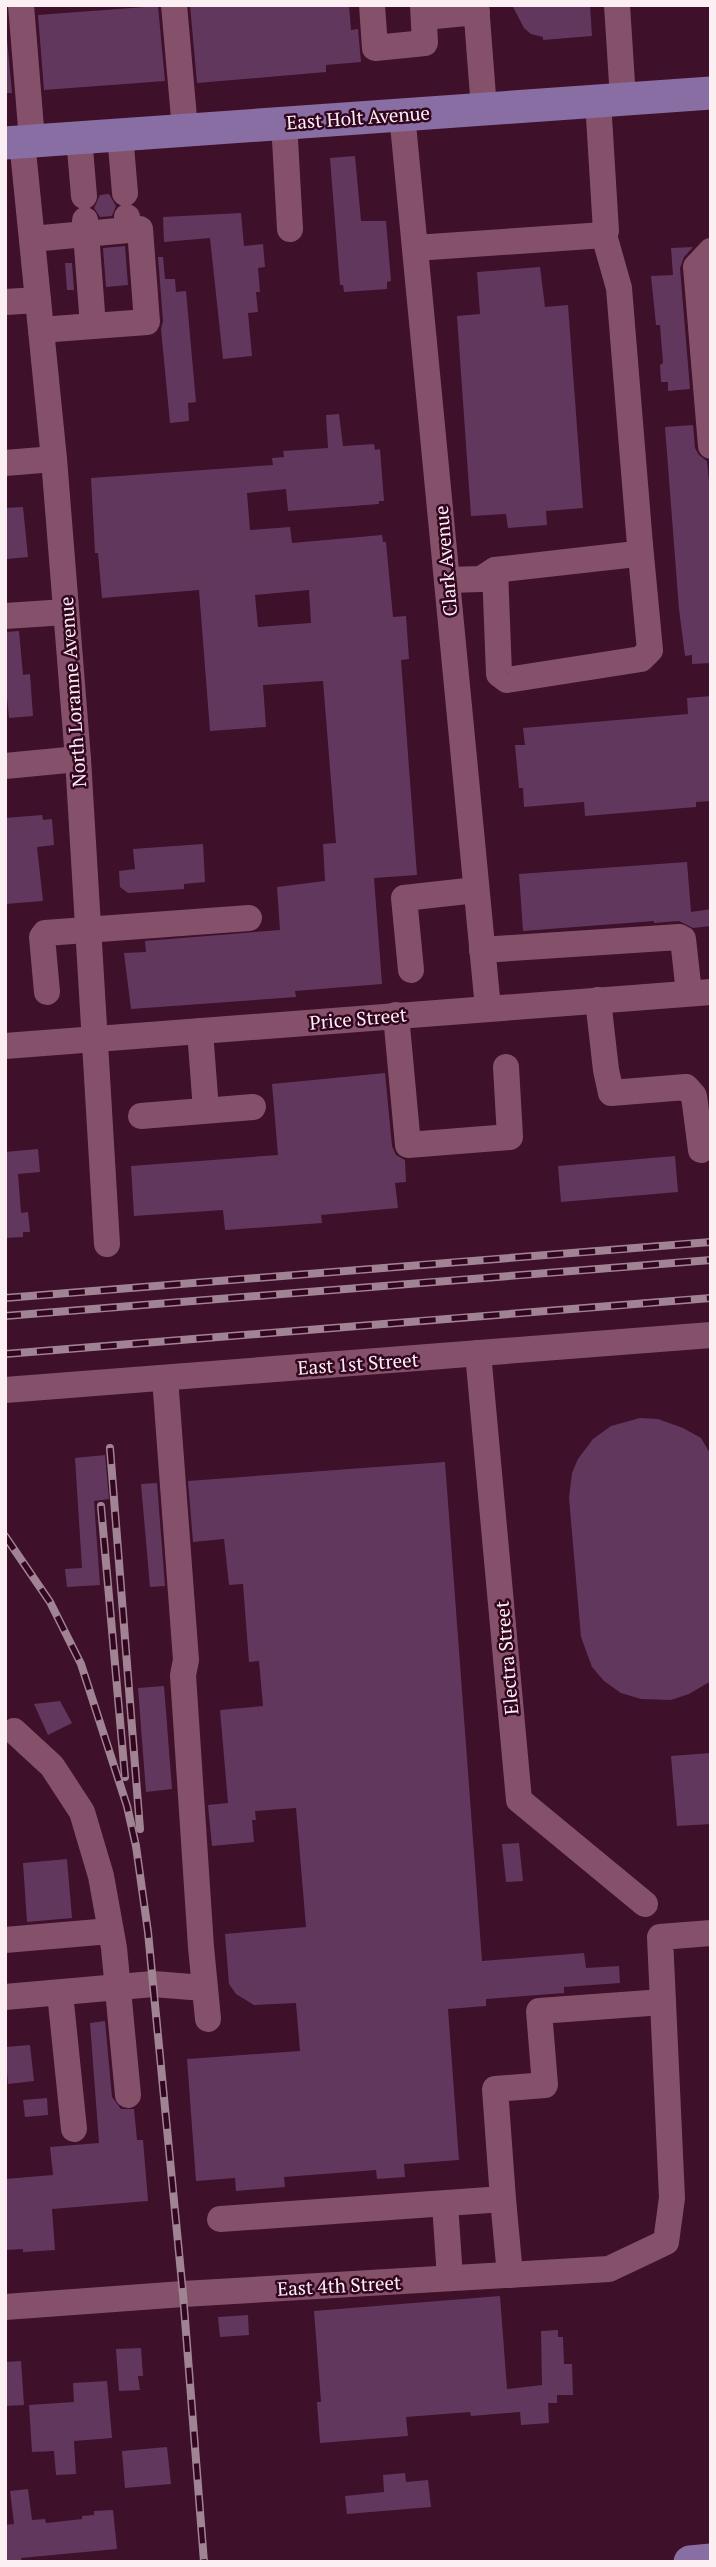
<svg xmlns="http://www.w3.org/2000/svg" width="716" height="2567" font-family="'PT Serif',serif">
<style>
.building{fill:#61375e;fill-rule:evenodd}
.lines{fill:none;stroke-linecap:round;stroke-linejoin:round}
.minor{stroke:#85516a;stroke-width:26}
.major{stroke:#896ea4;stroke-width:33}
.rail-casing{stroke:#a18493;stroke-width:8}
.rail{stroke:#330620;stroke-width:5;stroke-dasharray:16;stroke-linecap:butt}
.labels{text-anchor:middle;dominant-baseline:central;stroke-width:5;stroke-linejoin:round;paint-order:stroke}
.street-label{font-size:19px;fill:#fceff4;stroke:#330620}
</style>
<rect width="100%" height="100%" fill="#3e102a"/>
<g class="building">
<path d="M190,5h159l2,25 7,-1 3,33 -35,3v7l-129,11z"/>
<path d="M512,5h78l2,31 -49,4v-3l-12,-3 -7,-6z"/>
<path d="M158,6l7,75 -121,9 -6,-75z"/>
<path d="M5,18l7,75h-7z"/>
<path d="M355,156l6,65h25l5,60 -4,1v7l-43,3 -1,-7h-3l-10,-127z"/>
<path d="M109,194l7,12 -4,10 -12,1 -6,-9 6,-13z"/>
<path d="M241,213l3,33 19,-2 2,23 -7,1 2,24h-4l2,20 -10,1 4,43 -29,3 -13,-121 -46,4 -1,-25z"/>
<path d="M125,246l3,39 -22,2 -3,-39z"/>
<path d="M693,247l-9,10 -4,11 10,121 -22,2v-9h-7l-1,-17 3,-2 -3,-38h-4l-5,-49 22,-1 -2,-27z"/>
<path d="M158,257h5l2,22h10l1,13 10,-1 10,111 -8,1 1,18 -19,2 -9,-94 2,-8z"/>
<path d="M65,263h7l2,27h-7z"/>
<path d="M540,267l5,40 23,-2 15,203 -37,3 1,14 -39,3 -2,-14 -35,2 -14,-200 23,-2 -3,-42z"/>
<path d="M339,414l4,32 31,-2 1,6 5,-1 4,52h-5v3l-91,7 -2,-22 -39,4 3,37 40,-3 2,16 90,-8 1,7h3l7,75 13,-1 3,43 -8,1 16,215 -43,3 8,106 -87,7 1,6 -165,12 -7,-56 22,-1 -1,-11 135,-11 -3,-43 48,-6 -2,-37 13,-1 -13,-162 -60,4 3,42 -56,4 -11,-141 -97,8 -4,-45h-3l-4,-75 182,-13 -1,-7 12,-1 -1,-6 45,-3 -2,-33zM309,590l2,33 -53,4 -3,-32z"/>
<path d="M693,425l2,23 4,7 8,6 2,21 2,181 -19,1v-9l-7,1 -6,-47 -14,-182z"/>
<path d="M23,507l5,50 -21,2 -2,-51z"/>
<path d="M19,631l4,44 7,-1 3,42 -24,2 -4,-40v-46z"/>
<path d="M711,696v105l-15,1v5l-111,9 -1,-14 -60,5 -1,-19h-4l-4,-43h10l-2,-17 165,-14 -1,-16z"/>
<path d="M42,815l1,5 9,-1 2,26 -17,2 6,54 -38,3v-86z"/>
<path d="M203,844l2,38 -21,2v5l-56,4 -8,-6 -1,-16 16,-2 -2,-20z"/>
<path d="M687,862l4,50 20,-3v17l-18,2 -14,-7 -25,2v-2l-131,10 -4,-57z"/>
<path d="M385,1073l7,73 4,9 9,5 1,22 -11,1 3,25 -77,7 1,8 -97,7 -2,-20 -89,6 -3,-50 147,-11 -6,-71z"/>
<path d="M38,1149l2,23 -22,2 3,39 7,-1 2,20h-7v5l-18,1v-86z"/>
<path d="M675,1156l3,36 -117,10 -3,-36z"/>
<path d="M640,1418l18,1 25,9 18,10 10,17v226l-22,13 -18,6 -30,-1 -20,-6 -17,-12 -12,-14 -11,-30 -12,-139 3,-25 6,-14 15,-20 18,-13z"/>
<path d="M105,1455l4,44 -15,2 6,84 -33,2 -2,-18 17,-1 -7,-110z"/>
<path d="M445,1462l37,499 102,-8 2,15 33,-2 1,17 -56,4v6l-78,6v7l-38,3 11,151 -55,4 1,13 -28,2 -1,-9 -92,7 1,10 -49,4 -1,-13 -39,3 -9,-122 113,-8 -4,-48 -42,2 -18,-11 -7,-10 -4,-50 81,-7 -10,-119 -41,3 1,9h-4l2,22 -42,4 -4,-41 20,-2 -8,-93 43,-4 -4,-45 -10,1 -6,-78 -14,1 -5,-46 -31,3 -5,-61z"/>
<path d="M157,1483l8,103 -15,1 -9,-103z"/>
<path d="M164,1686l8,103 -26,3 -8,-104z"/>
<path d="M60,1701l12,22 -24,12 -14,-31z"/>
<path d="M711,1753v71l-34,2 -6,-70z"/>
<path d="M519,1843l4,38 -17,1 -4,-38z"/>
<path d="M67,1859l5,59 -45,4 -4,-59z"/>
<path d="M105,2021l7,76 9,12h13l3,31h6l5,61 -96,8 3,41 -32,2v-3l-18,1v-71l48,-4 -3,-28 49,-4 -9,-120z"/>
<path d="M30,2045l4,36 -26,3 -1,-13h-2v-24z"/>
<path d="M47,2098l1,17 -23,2 -2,-17z"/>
<path d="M500,2296l7,93 35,-4 -1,-54 17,-1v7h5l1,27h8l1,31h-16v8h-9l1,20 -28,2 -1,-13 -49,4 -1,-4 -64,5 2,19 -88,7 -3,-41h4l-7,-91z"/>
<path d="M248,2315l1,20 -29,2 -2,-20z"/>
<path d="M141,2348l2,28h-5l2,14 -21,1 -3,-42z"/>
<path d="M21,2361l3,44 -19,1v-44z"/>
<path d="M107,2381l5,57 -38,3 2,33 -20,1 -2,-24 -22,1 -3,-47 45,-3 -1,-19z"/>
<path d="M167,2447l4,37 -46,4 -3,-37z"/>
<path d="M405,2473l1,9 22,-2 3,27 -84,7 -2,-18 39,-4 -1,-17z"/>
<path d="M28,2489l4,31 13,-1 1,4 36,-4v-3l12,-1v-4l19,-1 4,39 -96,9 1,4h-17v-37l9,-1 -4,-33z"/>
</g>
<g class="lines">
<g class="minor">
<path d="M21,5l11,135"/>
<path d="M174,5l11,124"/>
<path d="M372,5l3,43 50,-5 -2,-38"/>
<path d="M476,5l8,104"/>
<path d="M617,5l6,94"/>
<path d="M424,17l53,-5"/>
<path d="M402,114l86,894"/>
<path d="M284,122l6,107"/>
<path d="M120,134l5,59"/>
<path d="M79,137l5,59"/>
<path d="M22,141l32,318 24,300 29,485"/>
<path d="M32,239l96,-9 -1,-13"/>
<path d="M415,248l189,-13 2,-4 -8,-130"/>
<path d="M711,251l-15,16 15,179"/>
<path d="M5,302l33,-2"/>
<path d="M93,326l54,-4 -7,-93 -12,1"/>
<path d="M41,330l52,-4 -8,-106"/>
<path d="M5,463l49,-4"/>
<path d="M495,570l4,104 8,6 134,-21 9,-9 -10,-105"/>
<path d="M447,580l34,-1 14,-9 141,-16 4,-9 -21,-257 -15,-53"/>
<path d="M5,616l61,-4"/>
<path d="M5,766l73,-7"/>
<path d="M482,950l197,-13 4,2 6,54"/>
<path d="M411,970l-7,-72 72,-8"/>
<path d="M47,992l-5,-55 3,-4 204,-15"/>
<path d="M598,1000l8,70 5,23 75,-6 8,9 7,54"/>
<path d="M396,1015l12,130 102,-8 -4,-70"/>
<path d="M200,1031l6,79"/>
<path d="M5,1046l706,-54"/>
<path d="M141,1116l112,-9"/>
<path d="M478,1353l41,447 126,104"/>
<path d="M165,1378l21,282 -3,15 18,272 7,72"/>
<path d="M5,1390l706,-55"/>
<path d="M14,1731l38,35 30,46 19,64 13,72 14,147"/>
<path d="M5,1940l105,-9"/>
<path d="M60,1993l14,136"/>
<path d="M5,1997l148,-13 51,4"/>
<path d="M503,2199l7,76"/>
<path d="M445,2204l5,74"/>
<path d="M220,2219l283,-20 -8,-110 50,-4 -6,-74 124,-9"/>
<path d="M5,2307l178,-13 426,-25 57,-27 6,-44 -12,-261 51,-4"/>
</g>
<g class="major">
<path d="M5,143l706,-50"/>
<path d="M690,2562l21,-2"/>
</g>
<g class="rail-casing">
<g id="rail">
<path d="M5,1298l706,-56"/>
<path d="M5,1316l706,-56"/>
<path d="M5,1354l706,-56"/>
<path d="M110,1448l30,381"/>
<path d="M101,1506l24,271"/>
<path d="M5,1536l45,66 31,62 46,142 9,40 12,86 35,362 21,268"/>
</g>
</g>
<use href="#rail" class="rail"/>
</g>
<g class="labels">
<g class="street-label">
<text transform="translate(358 117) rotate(-4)">East Holt Avenue</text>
<text transform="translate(445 561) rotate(-95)">Clark Avenue</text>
<text transform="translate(72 692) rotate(-94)">North Loranne Avenue</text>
<text transform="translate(358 1018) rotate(-5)">Price Street</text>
<text transform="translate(358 1363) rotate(-4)">East 1st Street</text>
<text transform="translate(506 1658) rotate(-95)">Electra Street</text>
<text transform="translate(339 2285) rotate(-3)">East 4th Street</text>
</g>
</g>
<rect width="716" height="2567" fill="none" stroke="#fceff4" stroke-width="14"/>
</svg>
